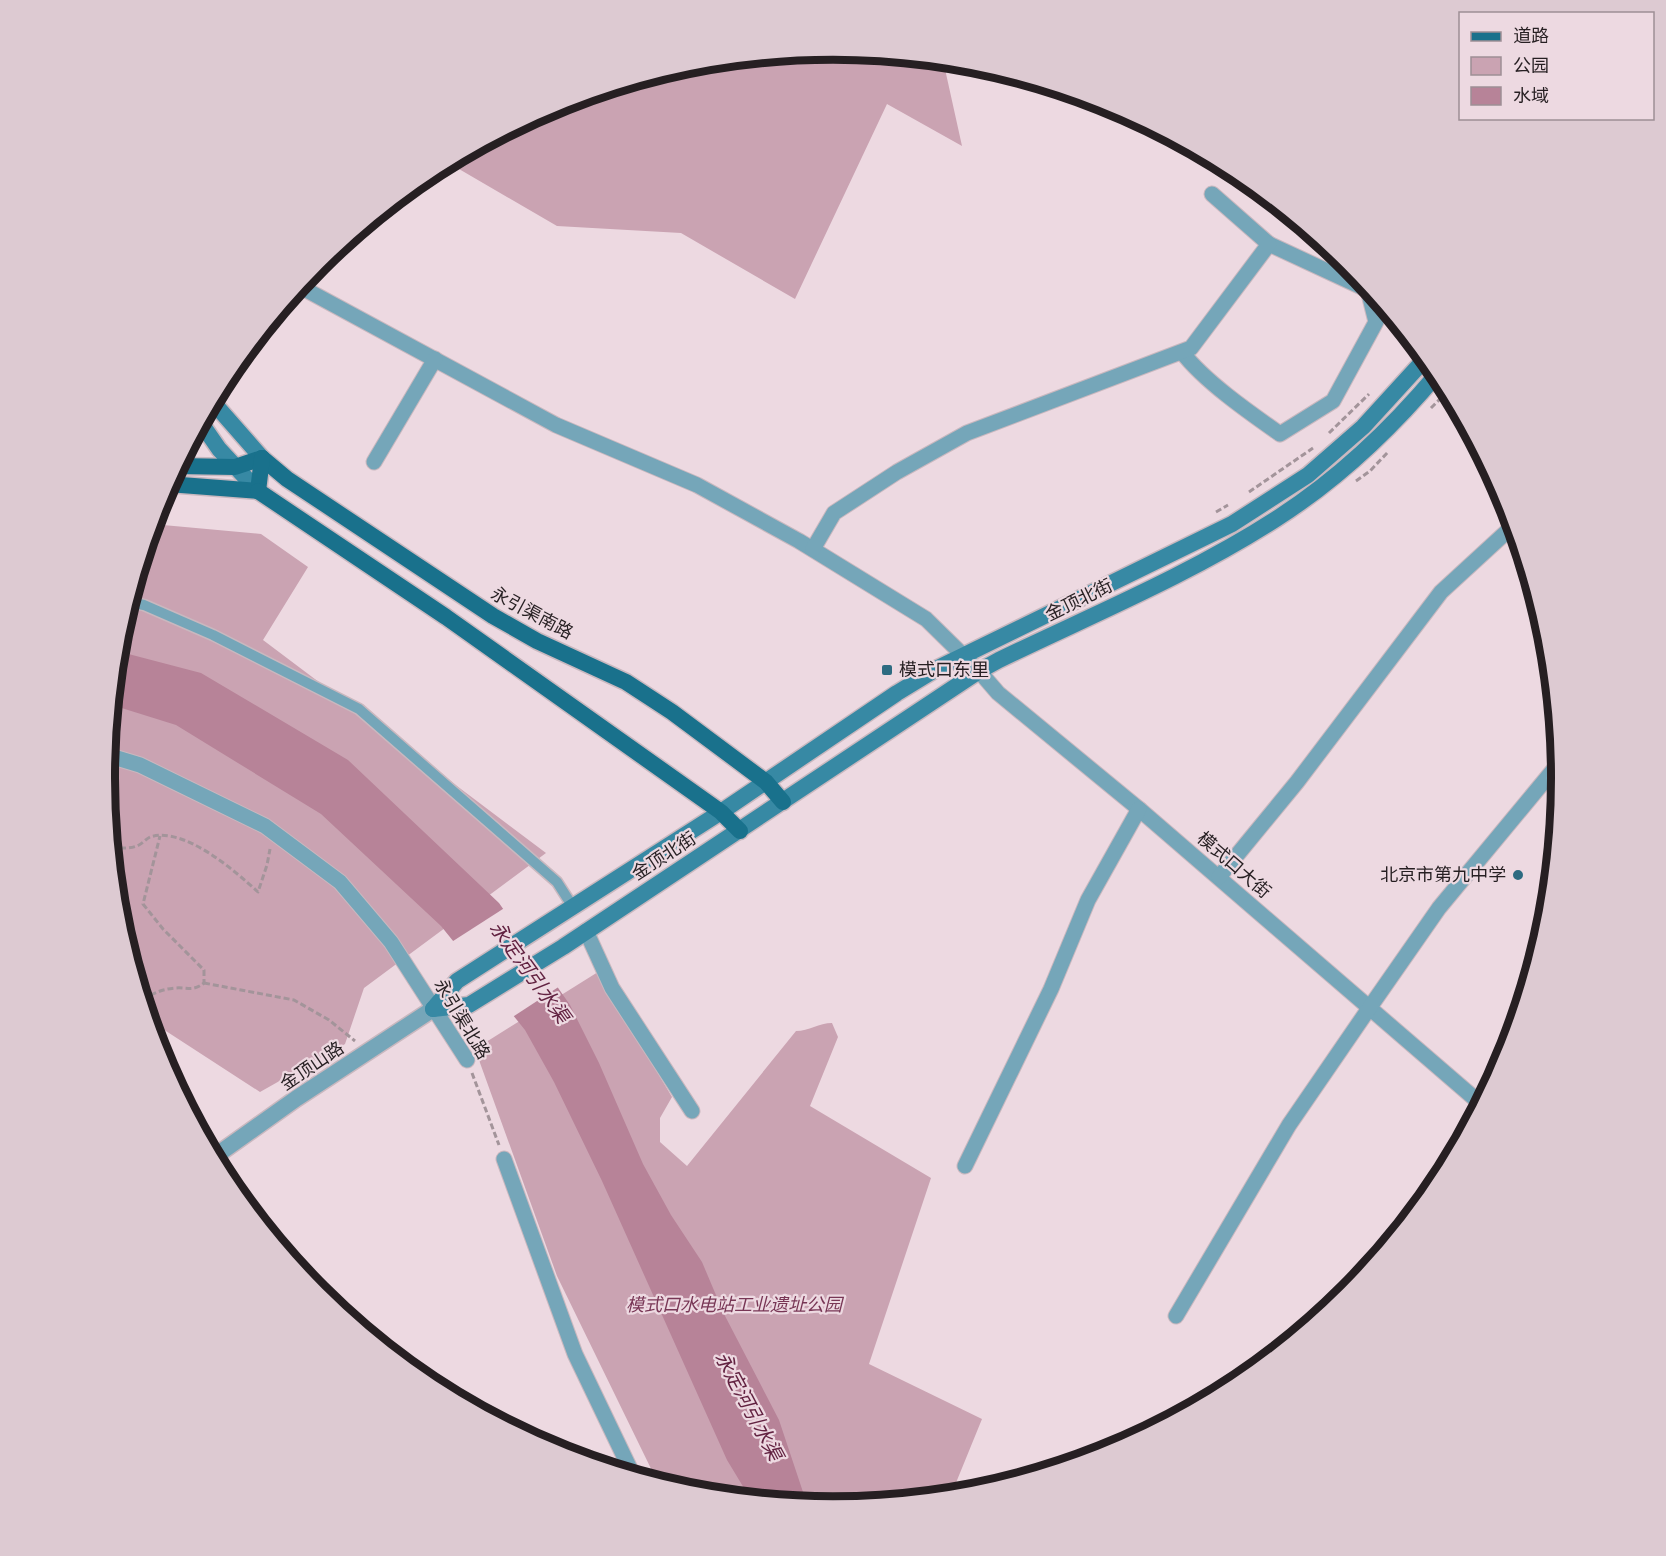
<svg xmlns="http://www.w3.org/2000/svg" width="1666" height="1556" font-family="'Zilla Slab','Noto Sans SC',serif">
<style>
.green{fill:#caa3b2}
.water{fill:#b78398}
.pier{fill:#edd9e1}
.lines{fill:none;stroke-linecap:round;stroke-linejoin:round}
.pedestrian-casing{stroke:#c9b8bf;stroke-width:13}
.minor-casing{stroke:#c9b8bf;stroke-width:17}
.tertiary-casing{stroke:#c9b8bf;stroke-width:19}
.secondary-casing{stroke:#c9b8bf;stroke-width:19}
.primary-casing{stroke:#c9b8bf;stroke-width:19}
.path{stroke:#a3949a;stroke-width:3;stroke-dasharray:6 3;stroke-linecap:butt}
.pedestrian{stroke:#75a6b9;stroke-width:10}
.minor{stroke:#75a6b9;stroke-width:15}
.tertiary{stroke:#75a6b9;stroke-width:16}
.secondary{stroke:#3789a4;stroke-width:16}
.primary{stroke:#19718c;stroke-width:16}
.poi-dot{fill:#2d6b81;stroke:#edd9e1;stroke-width:2}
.labels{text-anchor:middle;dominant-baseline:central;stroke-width:4.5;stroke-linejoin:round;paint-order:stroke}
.street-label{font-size:18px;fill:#261f22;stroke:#edd9e1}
.poi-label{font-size:18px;fill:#261f22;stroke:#edd9e1;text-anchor:start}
.park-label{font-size:18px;font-style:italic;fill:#783655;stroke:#edd9e1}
.water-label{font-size:20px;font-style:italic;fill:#622241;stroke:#edd9e1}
.rim{fill:none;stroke:#261f22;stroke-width:8}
</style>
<rect width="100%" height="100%" fill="#edd9e1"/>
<g class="green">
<path d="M833,50l110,10 19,86 -75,-42 -92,195 -114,-66 -124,-7 -110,-64 108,-57 29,-6 2,-4 105,-32z"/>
<path d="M152,524l109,10 47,33 -45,73 283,213 -182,135 -19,56 -85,48 -111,-72 -31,-100 -13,-142 14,-142z"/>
<path d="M598,972l74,125 -12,21v24l27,24 109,-135c13,0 23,-8 36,-8l6,14 -28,69 121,72 -62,186 113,55 -31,76 -118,11 -142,-14 -33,-9 -101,-207 -82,-227z"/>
</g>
<path class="water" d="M117,651l84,22 147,87 151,143 71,102 29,58 44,101 28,51 31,47 22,52 55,106 28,84 -57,-6 -23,-38 -125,-279 -48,-99 -29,-52 -84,-104 -120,-112 -145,-89 -64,-20z"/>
<path class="pier" d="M506,907l54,79 -49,32 -61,-75z"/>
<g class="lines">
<g class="pedestrian-casing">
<path id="pedestrian" d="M129,602l15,3 69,30 146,74 198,173 16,25"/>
</g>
<g class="minor-casing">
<g id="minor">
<path d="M299,286l257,139 141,60 102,56 127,78 53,52 19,22 141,116 342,295"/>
<path d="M1182,352c22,29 68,61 98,82l53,-33 43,-79 -8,-32 -99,-46"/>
<path d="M374,462l61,-103"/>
<path d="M813,549l21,-36 63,-41 70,-39 224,-85 78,-104 -57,-50"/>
<path d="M107,755l33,10 125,61 75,56 51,60 76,118"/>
<path d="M1219,877l78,-95 144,-190 73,-67"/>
<path d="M586,931l26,57 80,123"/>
<path d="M504,1159l71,195 58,121"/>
<path d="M965,1166l86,-177 37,-89 51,-91"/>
<path d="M1176,1316l113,-191 81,-118 69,-99 121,-146"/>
</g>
</g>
<g class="tertiary-casing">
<path id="tertiary" d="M214,1157l83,-59 136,-89"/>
</g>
<g class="secondary-casing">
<g id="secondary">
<path d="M212,401l50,57"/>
<path d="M201,423l18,26 39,42"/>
<path d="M433,1009l36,-4 94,-58 416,-276 20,-11c93,-45 190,-85 277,-141 61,-39 116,-91 162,-146"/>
<path d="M433,1009l24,-28 264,-169 176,-119 41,-25 294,-144 76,-49 55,-48 63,-69"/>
</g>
</g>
<g class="primary-casing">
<g id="primary">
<path d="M262,458l25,21 206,137 44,25 89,41 46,30 94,70 17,20"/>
<path d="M178,466l57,1 27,-9"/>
<path d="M168,484l90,7 4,-33"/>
<path d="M258,491l188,126 275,195 19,19"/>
</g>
</g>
<g class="path">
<path d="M1431,408l17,-17"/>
<path d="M1329,433l40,-39"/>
<path d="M188,446l10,1"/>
<path d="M1356,481l14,-10 19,-20"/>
<path d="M1249,492l64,-44"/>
<path d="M159,501l10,1"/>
<path d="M1216,512l12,-7"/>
<path d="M111,848c9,0 20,1 28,-3 4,-2 7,-6 11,-8 34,-11 85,34 108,55l9,-27 3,-16"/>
<path d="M204,983l90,17 35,20 26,21"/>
<path d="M143,1000c10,-7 20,-11 32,-12 14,-1 17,4 29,-5v-13l-41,-41 -20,-25 17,-68"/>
<path d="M472,1073l27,72"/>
</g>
<use href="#pedestrian" class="pedestrian"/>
<use href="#minor" class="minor"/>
<use href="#tertiary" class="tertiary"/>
<use href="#secondary" class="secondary"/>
<use href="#primary" class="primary"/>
</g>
<g class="poi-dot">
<rect x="881" y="664" width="12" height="12" rx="3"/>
<circle cx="1518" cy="875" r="6"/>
</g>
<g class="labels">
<g class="street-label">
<text transform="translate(1079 600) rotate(-26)">金顶北街</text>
<text transform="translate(532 613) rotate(28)">永引渠南路</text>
<text transform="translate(664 856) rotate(-33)">金顶北街</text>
<text transform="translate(1234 865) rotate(41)">模式口大街</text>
<text transform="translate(462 1019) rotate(59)">永引渠北路</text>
<text transform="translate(312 1066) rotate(-34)">金顶山路</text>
</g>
<g class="poi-label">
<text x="899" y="670">模式口东里</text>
<text x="1506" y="875" text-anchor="end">北京市第九中学</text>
</g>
<g class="park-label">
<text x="734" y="1305">模式口水电站工业遗址公园</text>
</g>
<g class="water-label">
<text transform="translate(530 972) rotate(54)">永定河引水渠</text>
<text transform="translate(749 1406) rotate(62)">永定河引水渠</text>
</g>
</g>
<path d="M0 0H1666V1556H0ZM115 778a718 718 0 1 1 1436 0a718 718 0 1 1-1436 0Z" fill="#ddcad2" fill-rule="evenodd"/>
<path class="rim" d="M115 778a718 718 0 1 1 1436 0a718 718 0 1 1-1436 0Z"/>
<rect x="1459" y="12" width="195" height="108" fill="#edd9e1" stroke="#9d8f95" stroke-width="1.5"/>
<rect x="1471" y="32" width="30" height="9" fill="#19718c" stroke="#9d8f95" stroke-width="1.5"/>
<text x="1513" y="42" font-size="18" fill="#261f22">道路</text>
<rect x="1471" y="57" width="30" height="18" fill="#caa3b2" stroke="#9d8f95" stroke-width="1.5"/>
<text x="1513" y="72" font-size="18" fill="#261f22">公园</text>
<rect x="1471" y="87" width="30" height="18" fill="#b78398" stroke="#9d8f95" stroke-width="1.5"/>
<text x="1513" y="102" font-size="18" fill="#261f22">水域</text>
</svg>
